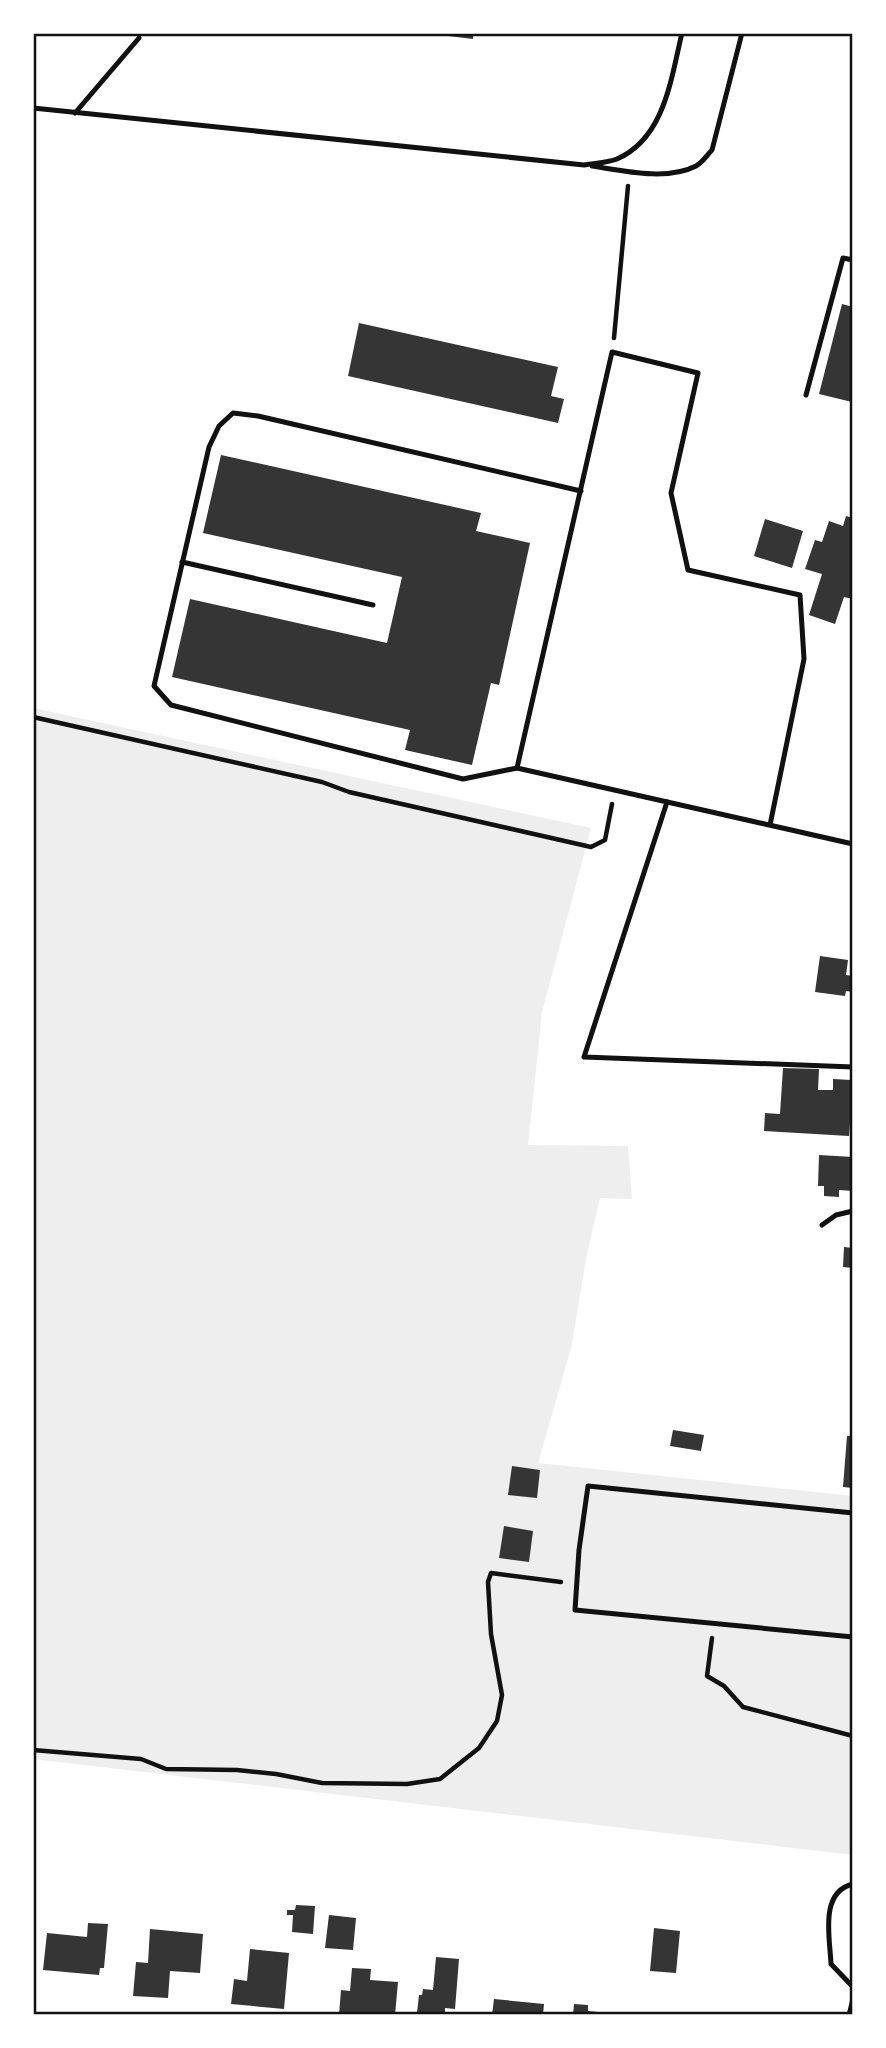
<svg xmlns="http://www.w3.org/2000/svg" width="886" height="2048" font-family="'IBM Plex Sans',sans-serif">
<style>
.green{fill:#eee}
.building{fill:#353535}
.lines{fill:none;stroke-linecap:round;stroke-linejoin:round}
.path{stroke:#111;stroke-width:4.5}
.service{stroke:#111;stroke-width:5}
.neatline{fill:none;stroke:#111;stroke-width:2.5}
</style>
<rect width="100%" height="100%" fill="#fff"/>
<path class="green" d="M33,708l558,120 -49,184 -14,133 100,1 4,53 -32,-1 -14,61 -15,89 -33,115 315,33v359l-820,-96z"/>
<g class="building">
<path d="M441,33h32v6l-33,-4z"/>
<path d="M842,304l11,3 -1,95 -33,-8z"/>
<path d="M359,323l199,44 -7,29 13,3 -6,24 -210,-47z"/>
<path d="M221,455l260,58 -5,18 54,12 -31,142 -8,-2 -19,82 -67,-15 5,-20 -238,-53 18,-78 197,44 15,-66 -199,-44z"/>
<path d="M846,516l7,2v81l-9,-2 -9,27 -26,-9 13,-41 -17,-5 10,-29 7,2 7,-21 14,5z"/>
<path d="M765,519l38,12 -11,37 -38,-12z"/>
<path d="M820,956l28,4 -2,15 7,1v16l-7,-1 -1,5 -30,-4z"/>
<path d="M783,1068l36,1 -1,21h15v-11l18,1 2,43h-3l-1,13 -85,-5 1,-18 15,1z"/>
<path d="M819,1155l34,2v34l-14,-1v7l-15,-1v-10h-6z"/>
<path d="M844,1247l9,1v20l-10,-1z"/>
<path d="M673,1430l31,5 -3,16 -31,-5z"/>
<path d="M847,1436h6v52l-10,-1z"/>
<path d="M512,1466l28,4 -3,28 -29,-3z"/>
<path d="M504,1526l29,5 -4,31 -30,-4z"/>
<path d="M296,1905l19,1 -2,28 -21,-2 1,-17h-6v-5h8z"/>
<path d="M329,1915l27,3 -3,32 -28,-2z"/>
<path d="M88,1923l20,1 -4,44h-4l-1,7 -56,-5 4,-37 40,4z"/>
<path d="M654,1928l26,3 -4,42 -26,-2z"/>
<path d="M150,1929l53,5 -3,39 -30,-2 -2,27 -35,-2 3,-34 12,1z"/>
<path d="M250,1949l39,4 -5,56 -53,-5 3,-25 13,2z"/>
<path d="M436,1957l23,2 -4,50 -10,-1v4l6,3h-30l-4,-2 2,-18h3l1,-6 10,1z"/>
<path d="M352,1968l19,1 -1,11 28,2 -3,33h-56l2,-25 9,1z"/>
<path d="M494,1999l50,5 -1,11h-51z"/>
<path d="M574,2004l14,1v6l20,2v2h-35z"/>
</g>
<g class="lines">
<g class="path">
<path d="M614,338l14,-152"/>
<path d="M33,717l289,65 27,10 242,55 14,-7 7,-36"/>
<path d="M712,1638l-5,38 17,10 19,21 110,29"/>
<path d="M33,1750l108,9 25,10 71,1 39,4 46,9 85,1 33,-5 39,-31 18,-27 5,-26 -11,-61 -3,-52 3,-9 70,9"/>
</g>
<g class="service">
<path d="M33,108l551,57c11,-2 23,-2 33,-6 48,-21 54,-81 65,-126"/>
<path d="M75,113l64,-75"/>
<path d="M592,166c32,5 75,15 104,0 7,-4 11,-11 16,-16l30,-117"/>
<path d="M806,395l37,-137 10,2"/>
<path d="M182,562l191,43"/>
<path d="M517,768l-54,11 -292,-74 -17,-19 55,-239 10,-21 14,-13 25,3 323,75"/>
<path d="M667,802l-83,255 269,10"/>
<path d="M770,825l34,-166 -4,-64 -112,-25 -17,-77 27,-120 -86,-21 -95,416c112,25 224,51 336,76"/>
<path d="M822,1225l14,-10 17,-4"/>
<path d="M853,1513l-265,-27 -9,64 -4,60 278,27"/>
<path d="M853,1884c-34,8 -23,54 -22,80l22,23"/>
<path d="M849,2015l4,-16"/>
</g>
</g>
<rect width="886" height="2048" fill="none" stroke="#ffffff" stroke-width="70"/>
<rect x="35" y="35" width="816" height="1978" class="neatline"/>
</svg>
